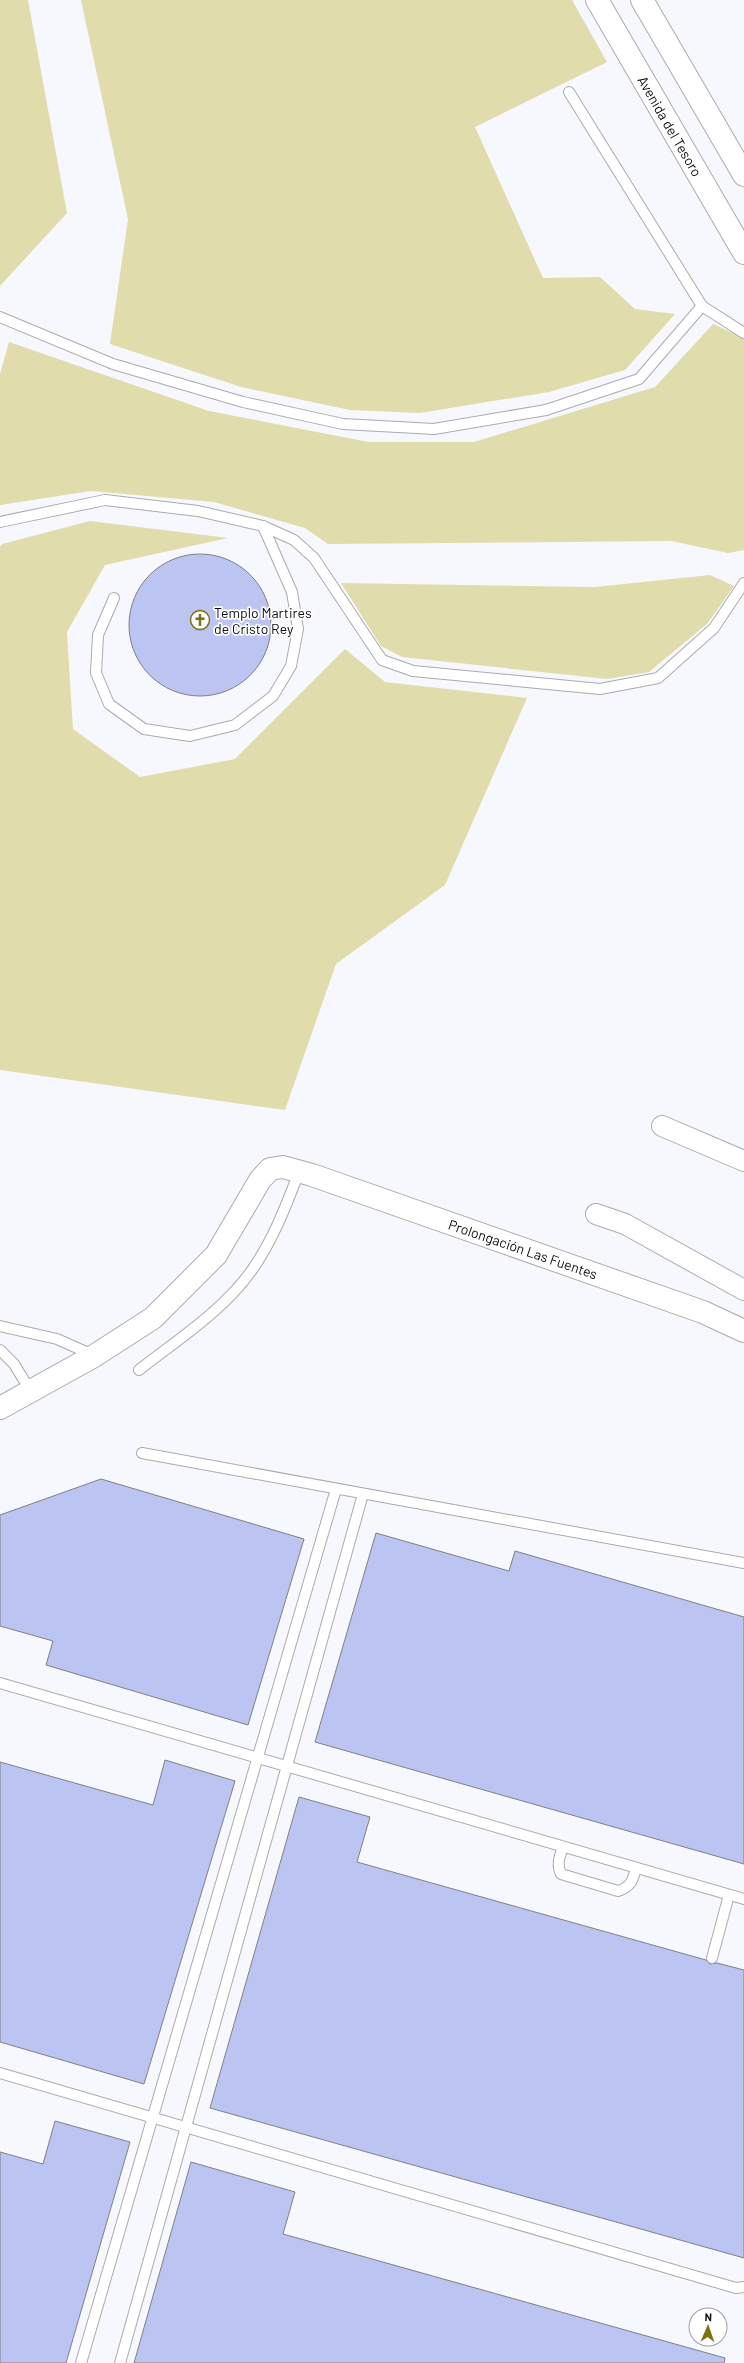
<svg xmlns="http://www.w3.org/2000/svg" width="744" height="2363" font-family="Barlow,sans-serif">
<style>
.green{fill:#e1dcac}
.building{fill:#bcc4f2;stroke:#7f8084}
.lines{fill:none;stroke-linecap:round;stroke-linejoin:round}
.lane-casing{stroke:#aaabaf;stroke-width:12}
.street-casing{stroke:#aaabaf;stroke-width:22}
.secondary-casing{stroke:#aaabaf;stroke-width:24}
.lane{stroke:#fff;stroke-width:10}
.street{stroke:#fff;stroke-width:20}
.secondary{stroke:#fff;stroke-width:22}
.labels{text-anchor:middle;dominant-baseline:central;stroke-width:3.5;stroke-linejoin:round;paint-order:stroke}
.street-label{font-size:14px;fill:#0f0f11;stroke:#fff}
.poi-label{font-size:14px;fill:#0f0f11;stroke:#fff;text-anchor:start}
</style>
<rect width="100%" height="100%" fill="#f7f8fd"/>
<g class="green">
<path d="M0,0h28l39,213 -67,73z"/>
<path d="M81,0h491l35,62 -132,65 68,151 57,-1 35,32 40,5 -50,56 -76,22 -129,21 -70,-3 -109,-23 -131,-43 18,-125z"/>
<path d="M713,324l31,14v212l-16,3 -57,-12 -343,3 -23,-16 -91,-26 -123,-11 -91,14v-131l9,-32 200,69 160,31h105l181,-55z"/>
<path d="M90,521l138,17 -123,27 -38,67 6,97 67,48 95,-18 110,-110 40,33 142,16 -82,187 -109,79 -51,146 -285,-40v-523l2,-3z"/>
<path d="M710,575l24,11 -27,38 -58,48 -42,7 -205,-22 -21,-11 -40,-63 254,4z"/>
</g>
<g class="building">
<circle cx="200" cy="625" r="71"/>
<path d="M101,1479l203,60 -56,186 -202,-60 7,-24 -53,-15v-111z"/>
<path d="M376,1533l133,38 6,-20 229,66v247l-429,-122z"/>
<path d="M165,1760l70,21 -91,303 -144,-42v-280l153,43z"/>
<path d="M299,1797l71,20 -13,45 349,98 4,4 7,-1 27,7v288l-534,-150z"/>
<path d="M55,2121l75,21 -64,221h-66v-211l43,12z"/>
<path d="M191,2162l104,30 -12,42 442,124 -1,5h-590z"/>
</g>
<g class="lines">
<g class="lane-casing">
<g id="lane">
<path d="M569,92l133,214"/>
<path d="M0,317l113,47 130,38 100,22 91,5 112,-19 93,-31 63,-73 42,27"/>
<path d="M0,522l105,-22 93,11 65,15 31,14 20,18 68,102 31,11 187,18 58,-11 56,-50 30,-45"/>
<path d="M114,598l-16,37 -2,38 13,31 35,25 46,7 45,-11 38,-29 18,-30 7,-37 -6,-37 -29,-66"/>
<path d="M0,1326l57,13 36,16"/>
<path d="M0,1350l14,14 16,26"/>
<path d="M139,1370c38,-30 85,-60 113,-100 21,-30 34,-64 47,-98"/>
<path d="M142,1453l602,110"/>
<path d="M0,1683l744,216"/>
<path d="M563,1847c-3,9 -7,17 -2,27l57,17c13,-4 15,-11 18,-23"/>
<path d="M712,1958l17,-63"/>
<path d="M0,2073l736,215 8,-1"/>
<path d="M81,2363l255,-874"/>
<path d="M120,2363l243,-869"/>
</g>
</g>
<g class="street-casing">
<g id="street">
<path d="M662,1126l82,35"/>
<path d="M596,1214l29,10 119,66"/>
</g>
</g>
<g class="secondary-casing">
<g id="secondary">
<path d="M597,0l147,253"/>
<path d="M642,0l102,175"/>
<path d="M0,1408l94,-52 59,-38 63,-63 44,-75 10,-11 13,-2 29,8 391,137 41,19"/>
</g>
</g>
<use href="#lane" class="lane"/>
<use href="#street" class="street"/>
<use href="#secondary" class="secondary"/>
</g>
<defs>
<g id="church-ring" transform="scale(1)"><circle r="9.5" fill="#fff" stroke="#7c7111" stroke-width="1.5"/><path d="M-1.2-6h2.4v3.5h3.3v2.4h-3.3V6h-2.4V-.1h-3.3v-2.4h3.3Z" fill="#7c7111"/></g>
</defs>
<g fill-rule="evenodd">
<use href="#church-ring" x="200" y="620"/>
</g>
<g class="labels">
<g class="street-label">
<text transform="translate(670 126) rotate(60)">Avenida del Tesoro</text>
<text transform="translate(523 1249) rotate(19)">Prolongación Las Fuentes</text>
</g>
<g class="poi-label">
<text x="214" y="612">Templo Martires<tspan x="214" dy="16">de Cristo Rey</tspan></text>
</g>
</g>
<g transform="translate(708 2327) rotate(2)"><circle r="19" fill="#ffffff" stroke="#9f9fa0"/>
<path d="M0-3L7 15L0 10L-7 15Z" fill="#7c7111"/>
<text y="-6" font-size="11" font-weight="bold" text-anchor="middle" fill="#0f0f11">N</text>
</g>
</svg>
